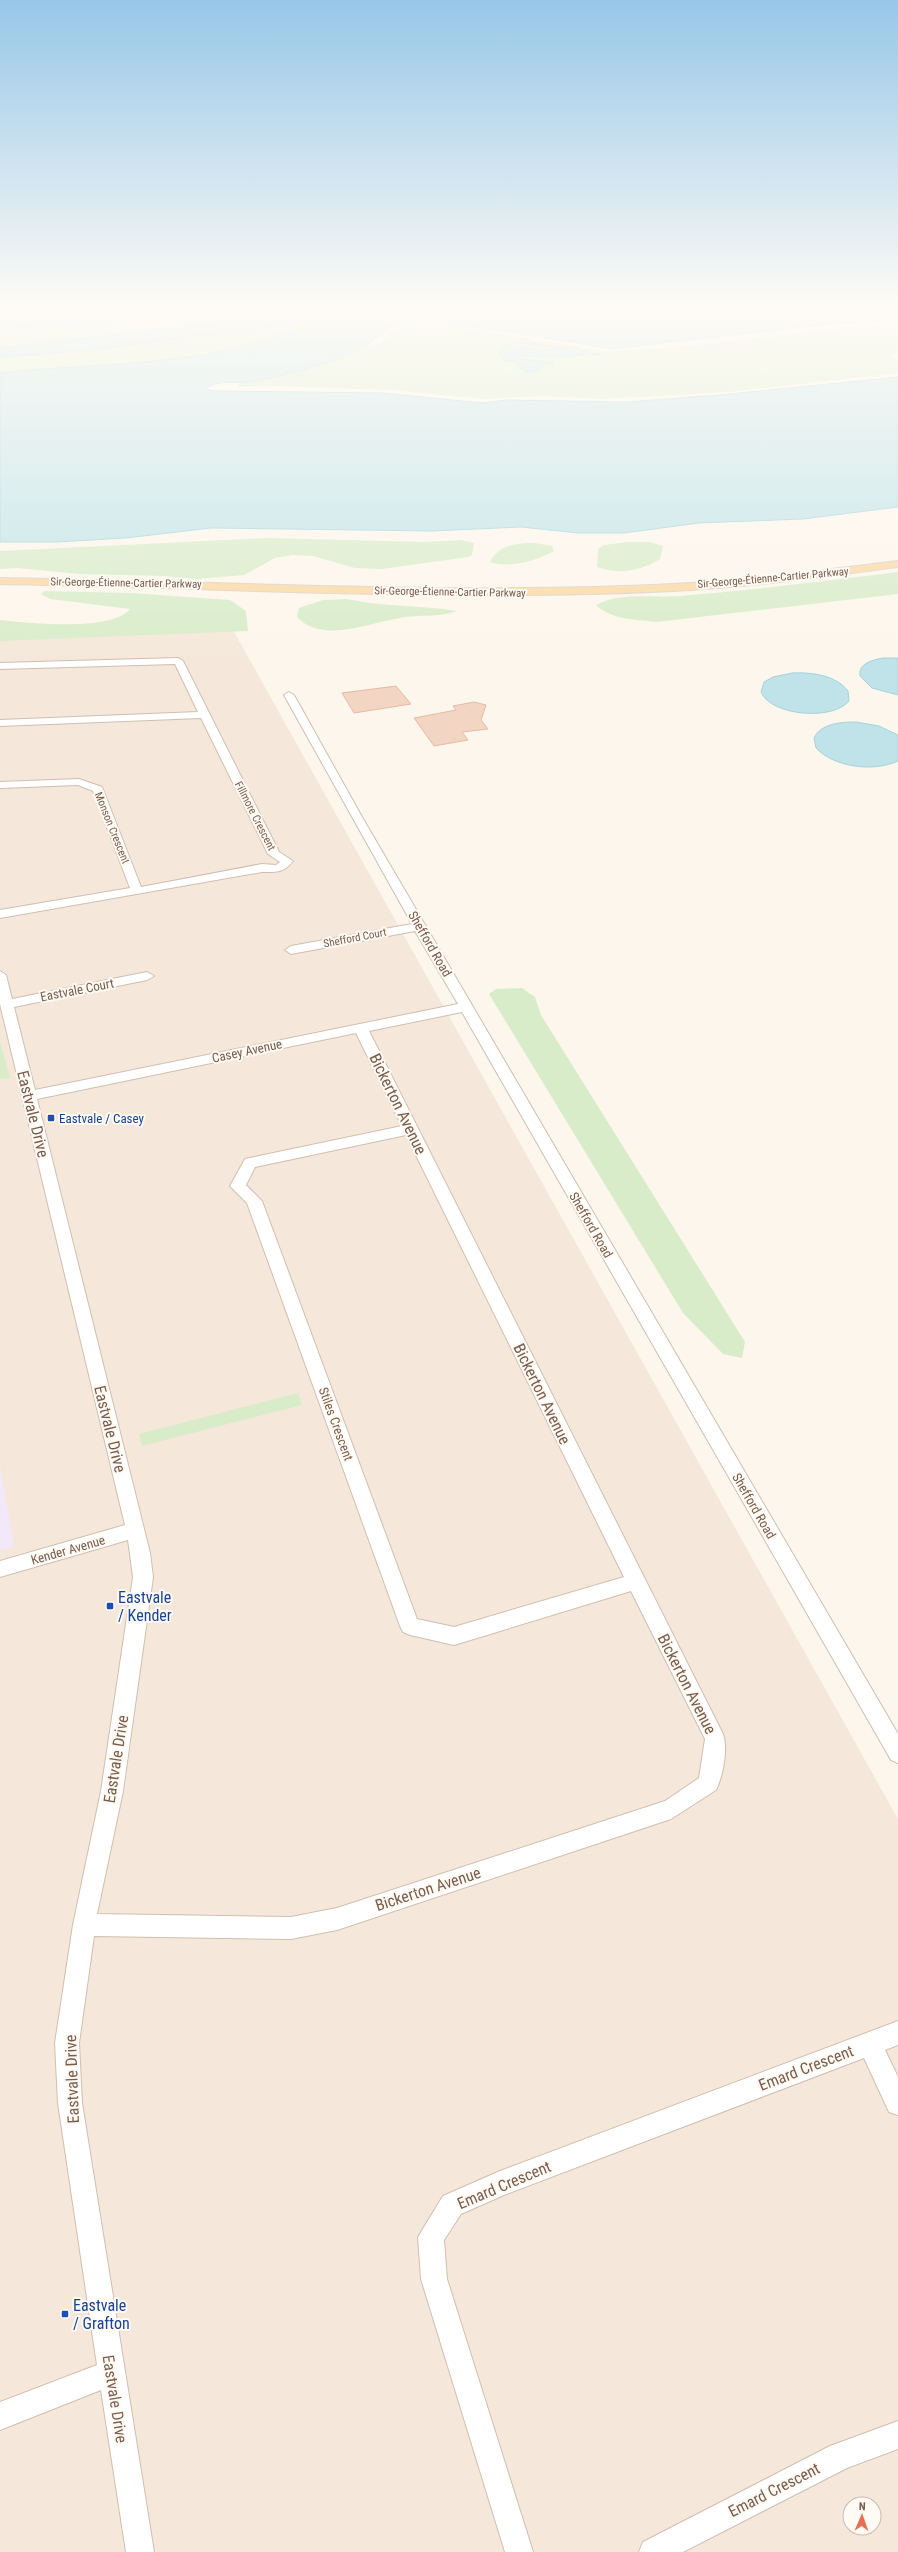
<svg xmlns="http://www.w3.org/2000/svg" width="898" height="2552" font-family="'Roboto Condensed',sans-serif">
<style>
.residential{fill:#f5e8da;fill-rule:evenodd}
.education{fill:#f3e8fa}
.green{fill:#d8ecc9;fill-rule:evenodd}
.water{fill:#bfe3e8;stroke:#a5d3da}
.building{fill:#f3d5c3;stroke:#e6bba3}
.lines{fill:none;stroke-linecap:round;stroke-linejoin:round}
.minor-casing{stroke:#d1beb0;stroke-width:2}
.major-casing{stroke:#dad1cd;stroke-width:2}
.minor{fill:#fff;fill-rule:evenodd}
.major{fill:#fbd9a5;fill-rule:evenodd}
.transit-dot{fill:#1a4fb4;stroke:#fffaf3;stroke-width:1.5}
.labels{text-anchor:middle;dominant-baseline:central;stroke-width:4;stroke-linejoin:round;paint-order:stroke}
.far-street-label{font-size:11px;fill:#7a5c4d;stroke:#fffaf3}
.street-label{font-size:13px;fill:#7a5c4d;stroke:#fffaf3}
.transit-label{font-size:13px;fill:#164399;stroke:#fffaf3;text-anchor:start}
.near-street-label{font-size:16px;fill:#7a5c4d;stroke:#fffaf3}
.near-transit-label{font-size:16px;fill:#164399;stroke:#fffaf3;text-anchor:start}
</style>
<rect width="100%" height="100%" fill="#fdf6ec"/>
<path class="residential" d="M233,630l665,1189v733h-898v-1912zM850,2504h24v24h-24z"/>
<path class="education" d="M0,1466l14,80 -14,4z"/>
<g class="green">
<path d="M676,306h109l-35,5 -76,-4z"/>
<path d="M279,309l4,1 1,2 -103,16 -181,20v-19z"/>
<path d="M418,319l185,32 72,-3 178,-22 45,-3v30l-9,2 9,5v13l-169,19 -128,7 -60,-3 -57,3 -95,-9 -113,-4 -37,1 -2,-3 110,-28 20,-10 14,-3 9,-11 17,-12zM516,340l83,14 -48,3 -35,-2 4,4 32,4 -6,1 -9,8 -21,-7 5,-3 -18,-17 36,5h24l-34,-6z"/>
<path d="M289,324l13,2c-6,4 -13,5 -20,8 -84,33 -192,29 -282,39v-16l95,-7 95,-14 49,-3z"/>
<path d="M268,538l157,4 36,-2 13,3 -2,12 -4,2 -86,12 -27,-1 -42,-12 -21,-1 -17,3 -31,17 -48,4 -32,-3 -85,-2 -62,-6 -17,1v-18z"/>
<path d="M628,542h22l13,4 -3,13c-20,12 -40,16 -63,8l1,-18 6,-4z"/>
<path d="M535,543l17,3 2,5c-16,9 -45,18 -64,11 9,-18 27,-19 45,-19z"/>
<path d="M898,572v22l-242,28c-22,-3 -44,-2 -60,-17 23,-13 58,-7 84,-9 73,-6 145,-15 218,-24z"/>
<path d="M45,591l86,2 99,7 16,11 2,20 -248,10v-21c28,3 112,12 130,-11l-80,-10 -9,-5z"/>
<path d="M347,599c36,8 74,6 110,12 -22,7 -36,3 -57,7 -32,5 -77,26 -103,-1l2,-9 24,-8z"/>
<path d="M522,988l13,9 6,18 204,327 -3,16 -19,-4 -40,-41 -194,-319 7,-5z"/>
<path d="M0,1041l10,37 -10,1z"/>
<path d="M298,1393l4,12 -160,41 -3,-12z"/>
</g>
<g class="water">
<path d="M0,306h646l-1,3 57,-2 50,5 39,-6h107v14l-70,4 -215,25 -187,-30c-37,-3 -49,26 -80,37 -31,11 -66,21 -98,26 -14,1 -30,-2 -42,6l2,2 12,1 163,2 99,10 24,-3 120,2 94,-7 178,-18v130l-95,12 -104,4 -75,10h-46l-57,-6 -89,4 -221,-3 -85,10 -69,4h-57v-169c90,-10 198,-6 282,-39 7,-3 14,-3 20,-8l-13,-2 -50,9 -49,3 -95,14 -95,7v-9l181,-20 103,-16 -5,-3 -279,20z"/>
<path d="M516,340l85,14 -50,3 -34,-2 3,4 34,4 -8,1 -9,8 -12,-1 -9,-6 4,-3 -16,-2 -5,-7 4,-8 36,5 22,-1 -32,-5z"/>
<path d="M883,658h15v37l-26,-7 -12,-12c-2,-13 13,-16 23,-18z"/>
<path d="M792,673c19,-1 44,2 56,18l1,10c-16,20 -78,15 -88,-9l3,-10 9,-5z"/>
<path d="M856,722l23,4 19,9v26c-24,11 -63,7 -82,-13l-2,-10c7,-15 28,-16 42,-16z"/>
</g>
<g class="building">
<path d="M396,686l15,18 -57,9 -12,-20z"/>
<path d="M474,702l12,3 -5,15 7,9 -26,3 6,8 -34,6 -20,-28 42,-8 -3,-4z"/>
</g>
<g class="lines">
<g class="minor-casing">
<g id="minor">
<path d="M178,658l5,3 96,191 14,9c-9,12 -17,11 -31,11l-262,46v-8l130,-22 -37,-97 -15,-6 -78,3v-6l79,-3 23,8 39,100 121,-23 14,1 4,-3 -12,-8 -67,-136 -201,8v-6l198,-8 -23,-48 -175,5v-6z"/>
<path d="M289,692l5,3 68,122 536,917v29l-7,-3 -429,-748 -93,19 353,701c7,14 1,44 -6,58l-45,29 -334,111 -46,9 -197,-3 -15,107 3,60 72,449h-28l-25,-162 -101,40v-28l97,-37 -39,-262 -3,-60 18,-118 28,-134 32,-214 -5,-37 -128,37v-16l125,-36 -125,-521v-33l6,4 6,24 135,-27 7,4 -7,4 -133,27 21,83 423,-86 -43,-73 -124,23 -6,-4 6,-4 121,-22 -128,-229zM356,1033l46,93 -157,33 -15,27 17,17 153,423 3,6 7,3 44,10 177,-54 74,148 -6,39 -34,23 -328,107 -46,9 -194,-3 26,-123 30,-214 -3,-24 -113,-454zM406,1135l218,442 -170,50 -37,-8 -155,-418 -16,-16 9,-18z"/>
<path d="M898,2021v24l-13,5 13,27v38l-9,-3 -25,-54 -360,137 -43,19 -17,26 3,39 86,273h-28l-84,-273 -3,-42 25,-41 57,-25z"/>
<path d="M898,2421v28l-51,19 -164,84h-44l4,-10 187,-96z"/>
</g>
</g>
<g class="major-casing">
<path id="major" d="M898,561v6c-75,10 -149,20 -225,24 -224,11 -449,-3 -673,-7v-6c224,3 449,17 673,6 76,-4 150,-14 225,-23z"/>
</g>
<use href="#minor" class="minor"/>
<use href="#major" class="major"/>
</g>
<linearGradient id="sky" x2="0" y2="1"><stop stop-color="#97c7e8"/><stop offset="0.46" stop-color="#fefbf6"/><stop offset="1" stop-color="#fefbf6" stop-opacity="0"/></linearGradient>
<rect width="898" height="664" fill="url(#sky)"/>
<g class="transit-dot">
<rect x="47" y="1114" width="8" height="8" rx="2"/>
<rect x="106" y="1602" width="8" height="8" rx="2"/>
<rect x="61" y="2310" width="8" height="8" rx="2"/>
</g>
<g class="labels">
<g class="far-street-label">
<text transform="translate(773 578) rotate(-5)">Sir-George-Étienne-Cartier Parkway</text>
<text transform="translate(126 583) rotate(1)">Sir-George-Étienne-Cartier Parkway</text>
<text transform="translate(450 592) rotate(1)">Sir-George-Étienne-Cartier Parkway</text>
<text transform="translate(255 816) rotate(63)">Fillmore Crescent</text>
<text transform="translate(112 828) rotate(68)">Monson Crescent</text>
<text transform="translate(355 938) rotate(-11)">Shefford Court</text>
</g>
<g class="street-label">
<text transform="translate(430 944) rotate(60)">Shefford Road</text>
<text transform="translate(77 990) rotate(-11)">Eastvale Court</text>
<text transform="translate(247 1051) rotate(-12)">Casey Avenue</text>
<text transform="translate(591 1225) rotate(60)">Shefford Road</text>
<text transform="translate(336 1424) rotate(70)">Stiles Crescent</text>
<text transform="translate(754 1506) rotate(60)">Shefford Road</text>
<text transform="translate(68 1550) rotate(-16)">Kender Avenue</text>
</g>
<g class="transit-label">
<text x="59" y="1118">Eastvale / Casey</text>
</g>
<g class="near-street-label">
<text transform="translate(398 1104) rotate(64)">Bickerton Avenue</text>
<text transform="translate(33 1114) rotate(76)">Eastvale Drive</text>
<text transform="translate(542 1394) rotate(64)">Bickerton Avenue</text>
<text transform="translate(110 1429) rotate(76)">Eastvale Drive</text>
<text transform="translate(687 1684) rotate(63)">Bickerton Avenue</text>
<text transform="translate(116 1759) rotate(-81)">Eastvale Drive</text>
<text transform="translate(428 1889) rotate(-18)">Bickerton Avenue</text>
<text transform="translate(806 2068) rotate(-21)">Emard Crescent</text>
<text transform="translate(72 2079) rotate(-92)">Eastvale Drive</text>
<text transform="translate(504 2185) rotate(-23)">Emard Crescent</text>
<text transform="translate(115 2399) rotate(81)">Eastvale Drive</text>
<text transform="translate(774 2490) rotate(-27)">Emard Crescent</text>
</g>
<g class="near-transit-label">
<text x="118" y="1597">Eastvale<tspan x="118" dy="18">/ Kender</tspan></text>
<text x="73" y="2305">Eastvale<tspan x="73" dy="18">/ Grafton</tspan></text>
</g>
</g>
<g transform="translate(862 2516) rotate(2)"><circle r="19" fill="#fffaf3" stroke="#cabbb1"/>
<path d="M0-3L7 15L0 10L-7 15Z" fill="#e76f51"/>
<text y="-6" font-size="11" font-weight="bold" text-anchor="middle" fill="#7a5c4d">N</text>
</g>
</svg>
